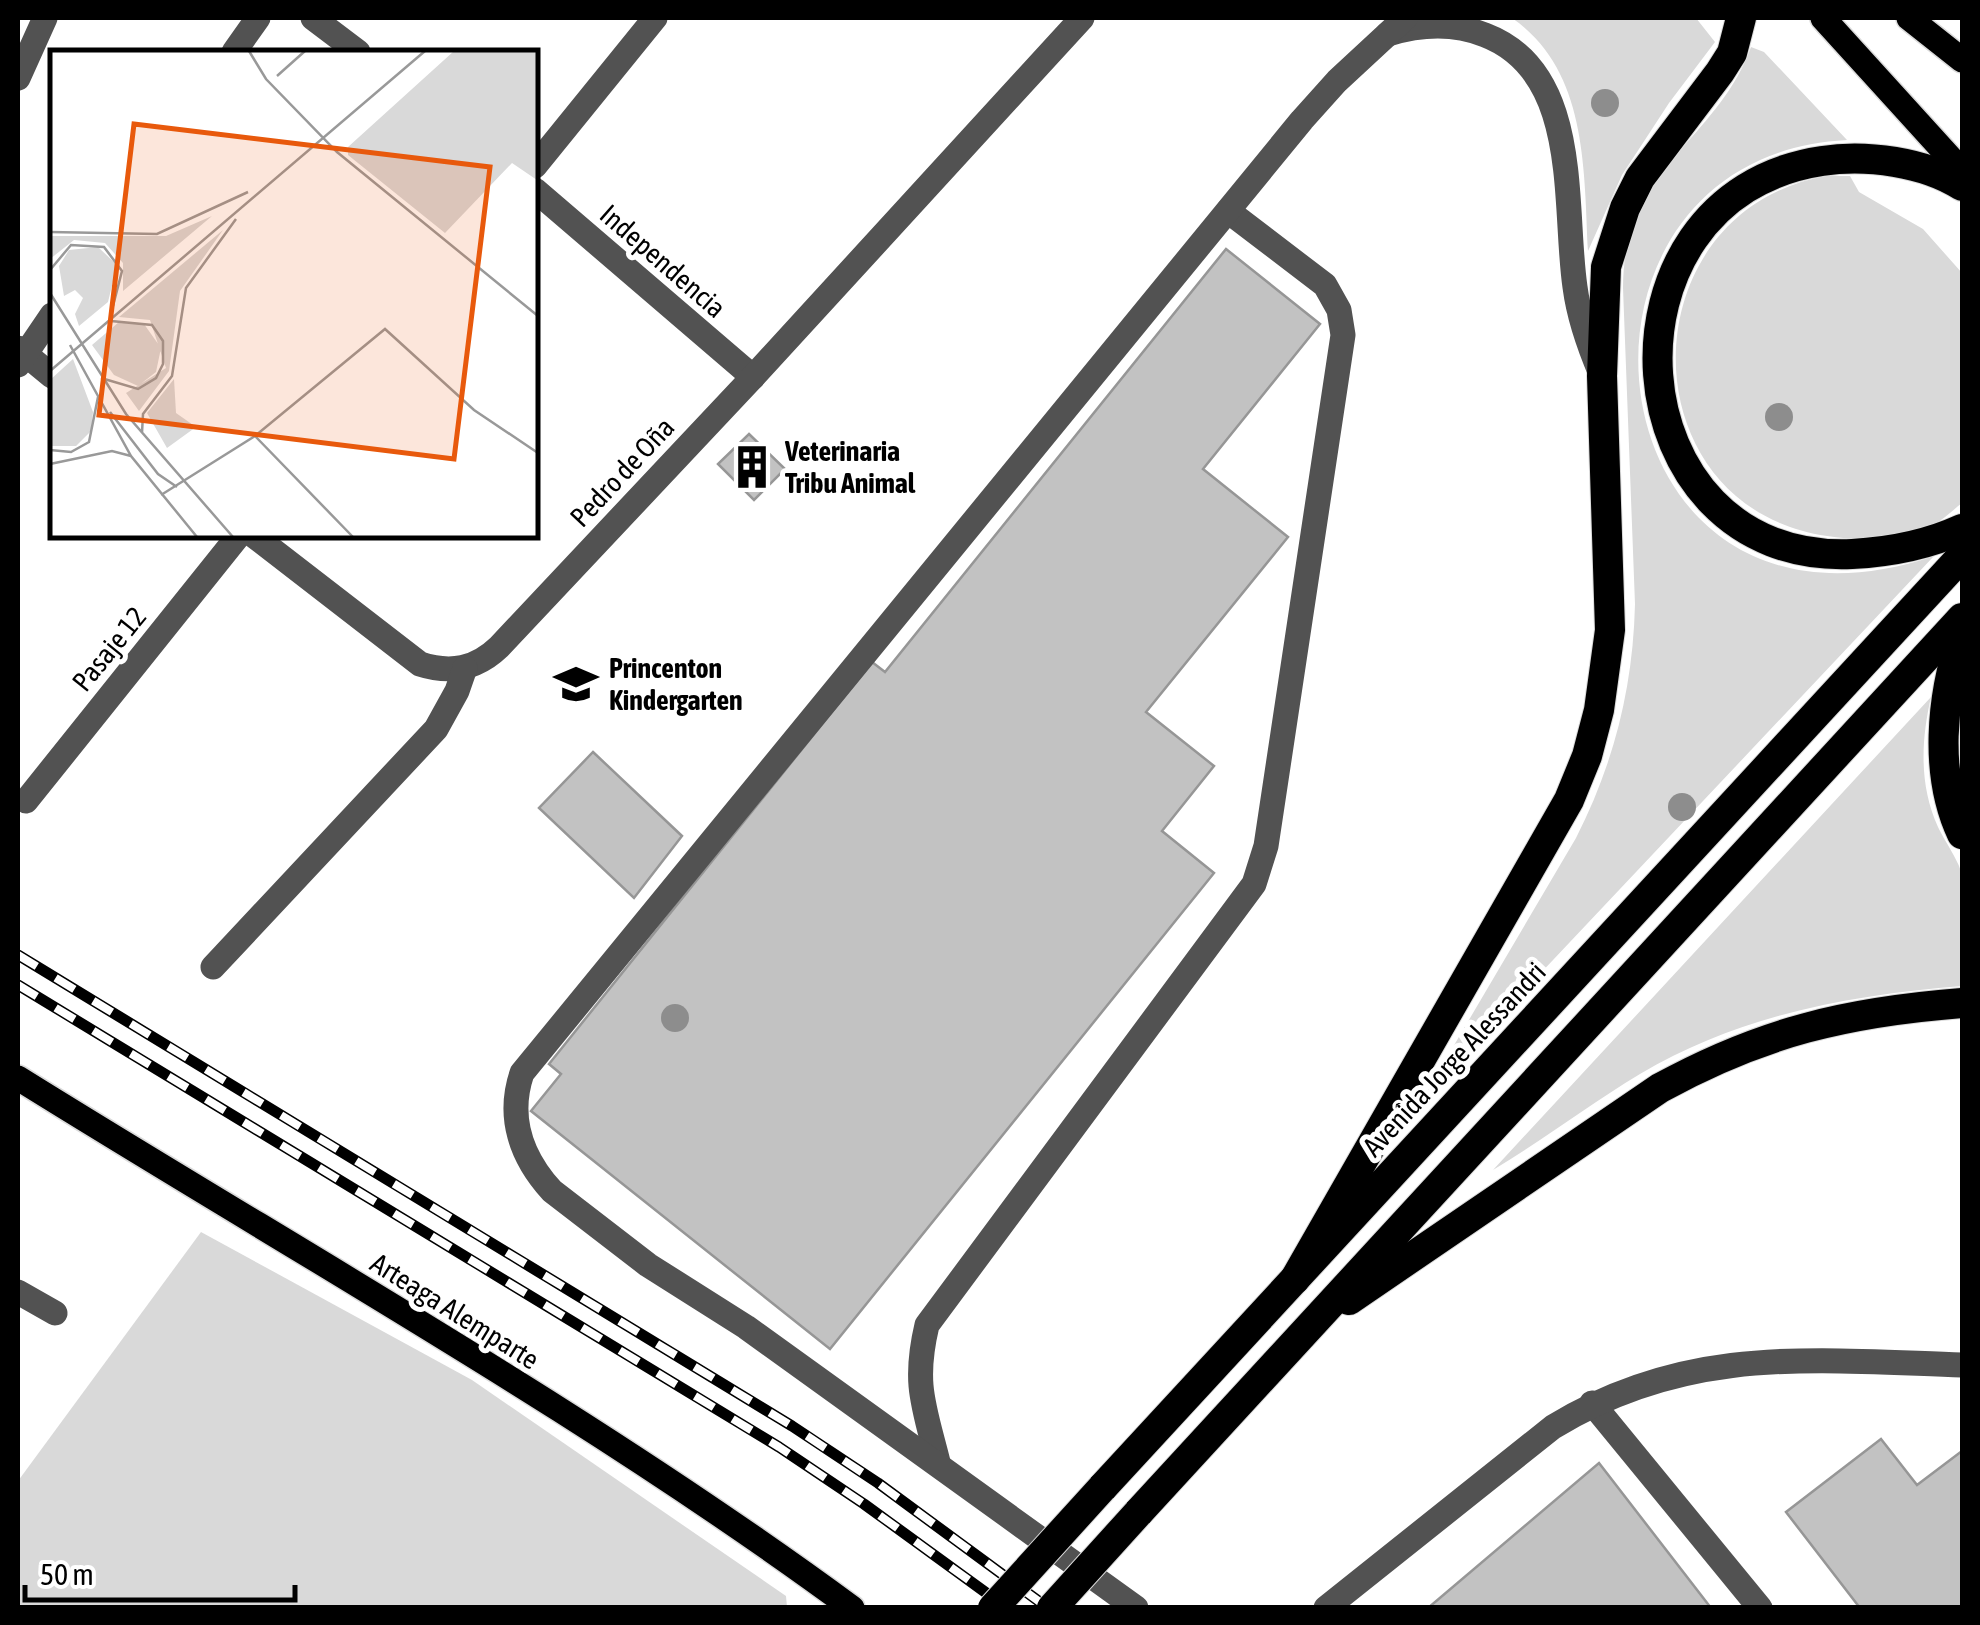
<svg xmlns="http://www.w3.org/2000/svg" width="1980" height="1625" font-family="'Asap Condensed',sans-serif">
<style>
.green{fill:#d9d9d9}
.building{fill:#c2c2c2;stroke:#969696;stroke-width:2.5}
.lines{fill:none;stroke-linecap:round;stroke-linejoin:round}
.major-casing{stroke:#dbdbdb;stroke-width:28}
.highway-casing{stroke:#dbdbdb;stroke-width:32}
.minor{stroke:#525252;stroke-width:25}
.major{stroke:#000;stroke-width:25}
.highway{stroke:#000;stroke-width:30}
.rail-casing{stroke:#000;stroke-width:11}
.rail{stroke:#fff;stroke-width:8;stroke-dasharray:22;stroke-linecap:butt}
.highway-bridge-casing{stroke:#dbdbdb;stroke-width:32;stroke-linecap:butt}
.highway-bridge{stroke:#000;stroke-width:30}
.tree{fill:#8d8d8d}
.labels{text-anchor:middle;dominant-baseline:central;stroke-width:10;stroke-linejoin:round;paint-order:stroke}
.street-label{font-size:28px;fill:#000;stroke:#fff}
.poi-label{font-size:28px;font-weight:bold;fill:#000;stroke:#fff;text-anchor:start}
.inset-road{fill:none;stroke:#999;stroke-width:2.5}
.view{fill:#e8590c;fill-opacity:0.15;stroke:#e8590c;stroke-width:5}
.inset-edge{fill:none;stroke:#000;stroke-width:5}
</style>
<rect width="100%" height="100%" fill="#fff"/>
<g class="green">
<path d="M1512,18h184l19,24 -46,61 -47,72 -34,76c-4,-84 -1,-181 -76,-233z"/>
<path d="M1751,47l13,5 83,88c-317,16 -261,533 87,416l-511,542 153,-260c38,-75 57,-150 59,-234l-12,-316c0,-122 93,-145 128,-241z"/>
<path d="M1826,176h24l9,16 64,37 39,44v230c-9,7 -19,17 -30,23 -31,15 -72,15 -105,10 -203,-30 -200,-325 -1,-360z"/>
<path d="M1931,697c-10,44 -12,88 7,130 6,13 23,37 24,49 4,35 1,74 0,110 -112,9 -223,29 -322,88 -50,30 -97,66 -147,96z"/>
<path d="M201,1232l271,148 314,216 1,11h-769v-126z"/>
</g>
<g class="building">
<path d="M1226,249l94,75 -117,145 85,68 -142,175 68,54 -52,65 52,42 -384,476 -299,-238 30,-37 -12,-10 323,-402 13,10z"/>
<path d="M749,434l36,35 -31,31 -36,-36z"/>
<path d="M593,752l89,84 -48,62 -95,-90z"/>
<path d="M1881,1439l36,46 45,-34v157h-102l-74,-96z"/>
<path d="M1599,1463l112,145h-283z"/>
</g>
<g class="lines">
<g class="major-casing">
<g id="major">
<path d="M1823,18l139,153"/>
<path d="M1909,18l53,42"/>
<path d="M18,1078c279,174 569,335 834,530"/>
</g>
</g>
<g class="highway-casing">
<g id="highway">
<path d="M1962,186c-37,-24 -96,-32 -140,-25 -236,35 -211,404 30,393 38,-2 75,-9 110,-25"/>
<path d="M1962,636c-21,61 -28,139 0,198"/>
<path d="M1295,1279l274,-479 18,-44 12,-46 11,-80 -8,-254 4,-109 19,-59 15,-30 80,-106 12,-19 9,-35"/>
<path d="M1349,1300l311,-212c102,-56 187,-76 302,-85"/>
<path d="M1102,1488l860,-932"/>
<path d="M1138,1513l824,-895"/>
</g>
</g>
<g class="minor">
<path d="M313,18l45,34"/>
<path d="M1388,34c33,-10 65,-12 97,1 97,37 78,170 90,252 4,31 14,59 26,87"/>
<path d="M234,52l24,-34"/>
<path d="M18,78l27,-60"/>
<path d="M535,166l120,-148"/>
<path d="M535,190l218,187"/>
<path d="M18,348l34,28"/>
<path d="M18,365l34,-50"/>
<path d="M253,535l167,129c31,10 56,5 79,-17l254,-270 329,-359"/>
<path d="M26,801l213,-266"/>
<path d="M213,967l223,-238 21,-38 8,-23"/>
<path d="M18,1292l37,21"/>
<path d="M1592,1403l168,205"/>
<path d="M938,1462c-14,-56 -25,-78 -11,-137l327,-441 12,-38 77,-511 -4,-25 -14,-25 -97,-74"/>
<path d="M1136,1608l-390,-281 -98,-62 -96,-74c-31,-34 -45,-74 -30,-118l780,-953 35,-39 68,-63"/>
<path d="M1326,1608l227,-181c134,-82 260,-67 409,-62"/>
</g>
<use href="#major" class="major"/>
<use href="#highway" class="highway"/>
<g class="rail-casing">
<g id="rail">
<path d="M18,955l774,471 86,57 170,125"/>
<path d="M18,985l761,462 85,57 143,104"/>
</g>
</g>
<use href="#rail" class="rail"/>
<g class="highway-bridge-casing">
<g id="highway-bridge">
<path d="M993,1608l109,-120"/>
<path d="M1052,1608l86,-95"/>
</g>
</g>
<use href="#highway-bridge" class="highway-bridge"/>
</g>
<g class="tree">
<circle cx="1605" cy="103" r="14"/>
<circle cx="1779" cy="417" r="14"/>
<circle cx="1682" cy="807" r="14"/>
<circle cx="675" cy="1018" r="14"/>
</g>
<defs>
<g id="building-bare" transform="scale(3.45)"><path d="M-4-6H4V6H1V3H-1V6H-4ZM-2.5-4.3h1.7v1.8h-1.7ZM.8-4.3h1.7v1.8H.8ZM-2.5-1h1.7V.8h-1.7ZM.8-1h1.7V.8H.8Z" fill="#000" stroke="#fff" stroke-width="2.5" paint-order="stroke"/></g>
<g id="school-bare" transform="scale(3.45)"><path d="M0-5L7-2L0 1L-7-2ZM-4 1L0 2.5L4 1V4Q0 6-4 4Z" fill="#000" stroke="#fff" stroke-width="2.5" paint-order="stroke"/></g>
</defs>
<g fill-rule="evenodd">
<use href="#building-bare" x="752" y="467"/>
<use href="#school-bare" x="576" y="684"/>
</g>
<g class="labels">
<g class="street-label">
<text transform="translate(663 261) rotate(41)">Independencia</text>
<text transform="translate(622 472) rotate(-47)">Pedro de Oña</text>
<text transform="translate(109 649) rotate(-51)">Pasaje 12</text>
<text transform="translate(1454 1059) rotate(-47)">Avenida Jorge Alessandri</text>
<text transform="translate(455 1311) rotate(32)">Arteaga Alemparte</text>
</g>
<g class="poi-label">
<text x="785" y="451">Veterinaria<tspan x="785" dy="32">Tribu Animal</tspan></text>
<text x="609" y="668">Princenton<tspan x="609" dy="32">Kindergarten</tspan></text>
</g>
</g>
<g transform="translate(50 50)">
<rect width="488" height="488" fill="#fff"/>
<path d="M404,1h83v129l-25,-17 -67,70 -97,-78v-8zM162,166l-89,75v-28l-18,-20 -31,-3 -24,19v-23h116zM173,180l-43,61 -11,80 -30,40 -13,-18 40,-25 -16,-48 -31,-3zM48,197l19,18 -9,37 -29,24 -4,-12 8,-16 -8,-8 -11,6 -5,-30 10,-16zM69,272l25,2 17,24 -5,24 -18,14 -24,-11 -22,-30zM23,309l20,53 -2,19 -15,15h-26v-66zM124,329l2,34 20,14 -29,21 -20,-35z" fill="#d9d9d9"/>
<path class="inset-road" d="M199,1l17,28 71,73 201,164M227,26l28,-25M0,182l107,2 91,-42M0,220l21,-25 33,2 18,24 -9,35M0,243l76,121 107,123M20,295l61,111 66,81M0,321l375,-320M51,328l37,11 18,-11 7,-14v-23l-11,-16 -41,-4M60,362l48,62 19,13M92,383l1,-19 29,-38 14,-88 50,-69M205,386l98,101M0,400l21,2 18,-10 9,-45M0,414l62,-13 19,5M111,445l94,-59 130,-107 89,81 64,43"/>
<path class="view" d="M84,74l356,43 -36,292 -355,-44z"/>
<rect width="488" height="488" class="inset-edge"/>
</g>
<rect width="1980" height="1625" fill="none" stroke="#000000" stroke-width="40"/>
<path d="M25 1585v15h270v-15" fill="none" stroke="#000000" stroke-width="5"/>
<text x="40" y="1585" font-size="30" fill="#000000" stroke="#ffffff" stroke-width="8" paint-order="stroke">50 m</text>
</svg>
